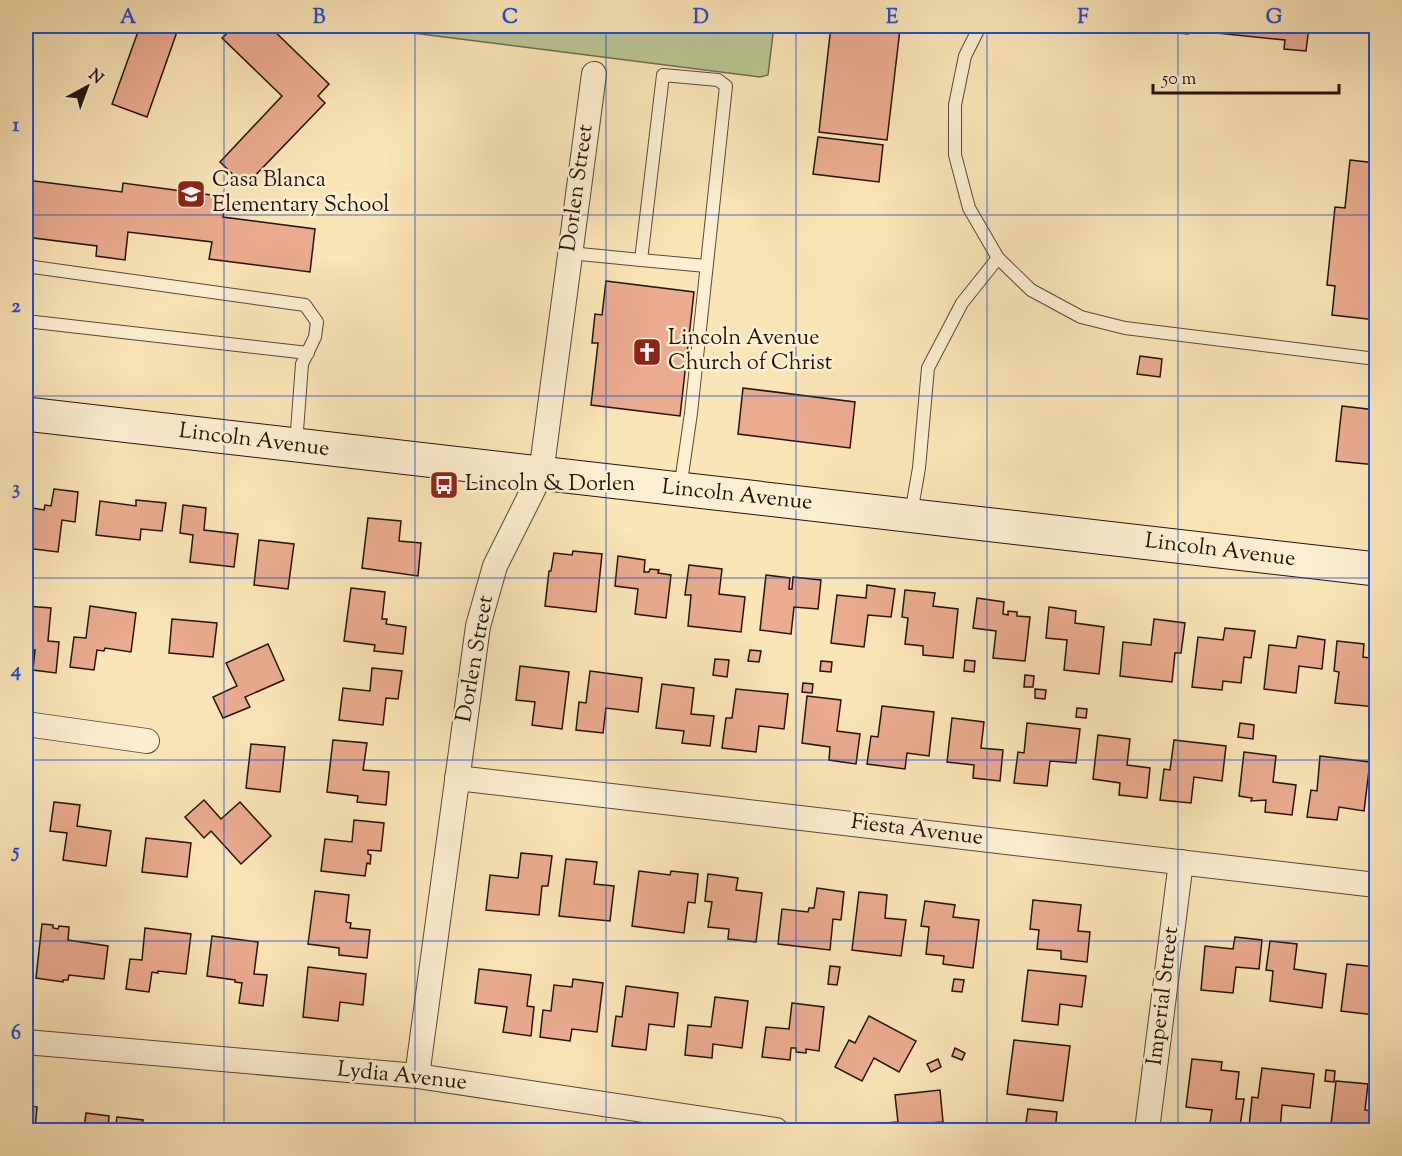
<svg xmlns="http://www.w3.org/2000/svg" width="1402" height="1156" font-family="'Sorts Mill Goudy',serif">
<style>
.green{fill:#bac592;stroke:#706c4d;stroke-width:1.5}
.building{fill:#eaab8e;stroke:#251408;stroke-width:1.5}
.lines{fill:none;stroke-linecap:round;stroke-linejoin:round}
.lane-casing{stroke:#5a4834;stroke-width:14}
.street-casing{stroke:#5a4834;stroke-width:26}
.secondary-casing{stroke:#251408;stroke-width:35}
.lane{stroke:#fceed0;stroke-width:12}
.street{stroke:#fceed0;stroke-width:24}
.secondary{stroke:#fceed0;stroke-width:33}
.grid{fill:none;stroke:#1d4ed8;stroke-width:1.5;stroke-opacity:0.55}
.labels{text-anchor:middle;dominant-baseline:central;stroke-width:5;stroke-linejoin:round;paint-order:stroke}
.poi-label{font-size:22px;fill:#251408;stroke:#fceed0;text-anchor:start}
.street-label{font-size:22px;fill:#251408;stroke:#fceed0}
.neatline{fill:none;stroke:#1d4ed8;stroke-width:2}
.grid-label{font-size:20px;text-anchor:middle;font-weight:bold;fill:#1d4ed8}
</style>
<rect width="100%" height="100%" fill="#fae5b7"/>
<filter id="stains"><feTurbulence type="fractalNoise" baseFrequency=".00333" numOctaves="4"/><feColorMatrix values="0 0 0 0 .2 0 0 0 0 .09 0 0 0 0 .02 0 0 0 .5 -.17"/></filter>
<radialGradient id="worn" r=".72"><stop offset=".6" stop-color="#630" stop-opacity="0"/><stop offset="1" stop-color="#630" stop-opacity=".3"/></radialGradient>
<path class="green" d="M389,26h385l-6,49 -8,2 -371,-47z"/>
<g class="building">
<path d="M140,26h39l-32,91 -35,-13z"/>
<path d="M235,26h34l60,58 -11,12 7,7 -80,83 -25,-24 62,-66 -60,-58z"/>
<path d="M831,26h41l28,3 -13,111 -68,-8z"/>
<path d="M1158,26h132l19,1 -3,24 -22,-2 1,-9 -97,-10v4l-31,-3z"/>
<path d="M818,137l65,8 -4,37 -66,-8z"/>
<path d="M1350,160l26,3v157l-44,-5 3,-29 -8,-1 8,-78 10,1z"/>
<path d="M26,180l96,12 1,-9 103,14 -3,20 92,12 -5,43 -101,-13 3,-17 -84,-10 -3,28 -29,-4 1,-10 -71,-9z"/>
<path d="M606,281l88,11 -14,124 -89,-11 7,-62h-6l3,-29 7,1z"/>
<path d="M1140,356l22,3 -2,18 -23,-3z"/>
<path d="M743,388l112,14 -5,46 -112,-14z"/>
<path d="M1342,406l34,4v55l-40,-4z"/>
<path d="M54,489l24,3 -3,30 -13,-2 -4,32 -32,-4v-41l18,3 1,-5 6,1z"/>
<path d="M136,500l30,3 -4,28 -21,-2 -1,11 -44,-5 4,-34 36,5z"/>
<path d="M183,505l23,3 -2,22 34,4 -4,33 -44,-5 3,-27 -13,-2z"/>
<path d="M368,518l33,3 -2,20 22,2 -3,33 -56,-8z"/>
<path d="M259,540l35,4 -6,45 -34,-4z"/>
<path d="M573,551l29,3 -6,58 -51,-6 4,-35h2l3,-18 18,2z"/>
<path d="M618,556l27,4 -1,12h5l1,-3 9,1 -1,3 13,2 -5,43 -31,-4 3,-25 -23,-3z"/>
<path d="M689,565l33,4 -3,25 26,3 -4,35 -53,-6 3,-31h-6z"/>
<path d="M766,575l24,3 -1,11h3l1,-12 28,3 -3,29 -24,-2 -3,27 -31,-4z"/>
<path d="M867,585l28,4 -4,28 -23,-2 -4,32 -33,-4 6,-48 29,3z"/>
<path d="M351,588l34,4 -3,27h5l-1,5 20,3 -3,27 -29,-3 1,-6 -31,-4z"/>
<path d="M905,590l30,3 -2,13 25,3 -5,49 -30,-3v-9l-18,-2 3,-26 -6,-1z"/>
<path d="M977,598l27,4 -1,12 5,1v-4l9,1v4l13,1 -5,44 -32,-3 3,-27 -23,-3z"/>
<path d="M26,606l25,2 -3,33 11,1 -3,31 -23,-3 2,-20 -8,-1 1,-3h-2z"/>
<path d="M90,606l46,7 -5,39 -26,-4 -1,3 -7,-1 -3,20 -24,-3 4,-30 12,1z"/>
<path d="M1049,607l27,4 -1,12 29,4 -5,47 -35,-4 3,-30 -21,-2z"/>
<path d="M172,619l45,4 -4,34 -44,-4z"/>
<path d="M1154,619l31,4 -4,30h-6l-3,29 -52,-6 3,-34 28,3z"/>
<path d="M1225,628l30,3 -4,27 -7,-1 -3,26 -18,-2 -1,9 -30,-3 6,-50 25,3z"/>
<path d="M1298,636l27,4 -3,29 -23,-3 -3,27 -32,-4 5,-44 27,3z"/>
<path d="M1337,641l27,3 -1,13 13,2v48l-41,-4 4,-31 -5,-1z"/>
<path d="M268,644l16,36 -39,17 5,10 -27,11 -10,-21 24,-11 -11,-23z"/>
<path d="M750,650l11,1 -2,11 -11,-1z"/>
<path d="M715,659l14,1 -2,17 -14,-2z"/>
<path d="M965,660l10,1 -1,11 -10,-1z"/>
<path d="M821,661l11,1 -1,10 -11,-1z"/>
<path d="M520,666l49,6 -7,57 -30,-4 3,-23 -19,-2z"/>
<path d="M372,668l30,3 -4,28 -12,-1 -3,27 -44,-5 4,-32 27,3z"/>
<path d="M590,671l52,7 -4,34 -32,-4 -3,25 -27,-3 3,-28 7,1z"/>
<path d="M1025,675l9,1 -1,11h-9z"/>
<path d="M803,683l10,1 -1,9 -10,-1z"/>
<path d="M662,684l32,4 -3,26 23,2 -4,30 -28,-3 2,-12 -28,-3z"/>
<path d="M736,689l52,5 -4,35 -25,-3 -3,26 -34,-4 4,-30h6z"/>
<path d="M1035,689l11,1 -1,9 -10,-1z"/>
<path d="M807,696l34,4 -4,31 23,3 -4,30 -27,-4 1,-13 -28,-4z"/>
<path d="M882,706l52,6 -5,44 -22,-3 -2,16 -38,-5 4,-28 7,1z"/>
<path d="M1077,708l10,1 -1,9 -10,-1z"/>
<path d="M952,718l32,4 -3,26 22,2 -3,31 -27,-3 1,-13 -27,-3z"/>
<path d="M1027,723l53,6 -4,34 -26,-2 -3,25 -33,-3 4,-31 6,1z"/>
<path d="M1240,723l14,2 -1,14 -15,-2z"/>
<path d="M1098,735l32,4 -3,26 23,3 -3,30 -28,-3 1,-12 -27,-4z"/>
<path d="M333,740l34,3 -4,27 26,2 -3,33 -29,-3 1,-6 -31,-4z"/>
<path d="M1174,740l52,6 -4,35 -28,-4 -3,26 -31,-3 4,-31 6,1z"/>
<path d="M251,744l34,3 -5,45 -34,-4z"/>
<path d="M1244,752l32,4 -3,26 23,3 -4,30 -27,-3 1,-12 -15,1 1,-3 -13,-2z"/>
<path d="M1320,756l50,6 -6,49 -25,-4 -2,13 -30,-3 4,-27 6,1z"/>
<path d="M204,800l17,19 19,-17 31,34 -30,28 -30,-33 -7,7 -19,-21z"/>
<path d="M54,802l26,3 -3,21 34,5 -5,35 -43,-6 4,-27 -17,-2z"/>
<path d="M354,820l30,3 -3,28 -13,-1v4l3,1 -1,9 -3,-1 -2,13 -44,-5 4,-32 27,3z"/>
<path d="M146,838l45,5 -4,34 -45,-5z"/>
<path d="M521,853l31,3 -4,30h-6l-3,29 -53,-5 4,-35 28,3z"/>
<path d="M566,859l31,3 -3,22 20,2 -4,35 -51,-5z"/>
<path d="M639,871l31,4 1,-4 27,3 -3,29 -7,-1 -4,31 -52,-7z"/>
<path d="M708,874l30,4 -2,12 26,3 -6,49 -28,-3 1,-10 -21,-2 4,-25 -7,-1z"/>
<path d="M817,888l27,4 -3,28 -8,-1 -3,31 -52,-6 4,-35 26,3 1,-4h5z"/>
<path d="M315,891l34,4 -3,27 5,1 -1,5 20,2 -3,28 -28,-3v-7l-31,-4z"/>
<path d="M859,892l28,3 -2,23 21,2 -5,36 -49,-6z"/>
<path d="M1033,900l48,5 -3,26 12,1 -3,30 -26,-3v-8l-24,-2 2,-19 -9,-1z"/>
<path d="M925,901l30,4 -2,12 26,3 -6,48 -30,-4 1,-8 -18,-2 3,-27 -8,-1z"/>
<path d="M26,913l5,1 -5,40z"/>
<path d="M42,924l11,1v3l5,1 1,-3 10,1 -1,13 40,6 -4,33 -35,-4 -1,5h-5v2l-27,-4z"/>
<path d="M145,928l46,6 -5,40 -28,-3v2l-6,-1 -3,20 -23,-3 4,-30 12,1z"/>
<path d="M212,936l46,6 -4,32 13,1 -4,31 -24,-3 3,-20 -7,-1v-2l-28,-4z"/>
<path d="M1235,937l27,3 -3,29 -23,-2 -3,26 -32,-3 4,-44 28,3z"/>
<path d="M1270,941l27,3 -3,25 32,5 -4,34 -52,-7 3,-30 -7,-1z"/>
<path d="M1347,964l29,3v-3l-1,51 -34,-4z"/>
<path d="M830,966l10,1 -3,18 -9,-1z"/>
<path d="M308,967l58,7 -3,31 -23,-3 -2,19 -35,-4z"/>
<path d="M479,969l52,6 -4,31 7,1 -3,29 -28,-4 4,-25 -32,-4z"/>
<path d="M1028,970l58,6 -4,31 -22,-3 -2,21 -36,-4z"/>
<path d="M573,979l30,4 -6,49 -25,-3 -2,12 -30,-4 3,-27 8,1 3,-26 18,2z"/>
<path d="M954,979l10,1 -2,12 -10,-1z"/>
<path d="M626,986l52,7 -4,34 -25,-3 -3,26 -34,-4 4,-30 6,1z"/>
<path d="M715,997l33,4 -6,47 -29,-4 -1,14 -27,-3 3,-30 23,2z"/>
<path d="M792,1003l32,4 -5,44 -13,-2v4l-10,-1v-4h-5l-1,12 -28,-3 4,-30 23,2z"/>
<path d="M869,1016l47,25 -17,31 -25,-14 -12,23 -27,-14 14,-27 6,3z"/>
<path d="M1014,1040l56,6 -7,55 -56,-7z"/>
<path d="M955,1048l10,5 -3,7 -10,-4z"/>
<path d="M938,1059l3,8 -10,5 -4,-8z"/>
<path d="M1192,1059l30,3 -1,8 18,2 -3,27h8l-4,27 -30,-3 2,-13 -26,-3z"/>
<path d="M1262,1068l52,6 -4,34 -28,-3 -2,25 -31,-3 3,-30 6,1z"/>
<path d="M1326,1070l9,1 -1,11 -9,-1z"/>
<path d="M1336,1081l32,3 -3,26 11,2v18l-32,-1v-3l-13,-1z"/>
<path d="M940,1090l3,32 -27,2 1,6h-30l-1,-7 12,-1 -3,-27z"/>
<path d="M26,1105l11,2 -2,23h-9z"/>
<path d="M1028,1109l29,3 -2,18h-30z"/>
<path d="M86,1113l23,3 -1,14h-31h7z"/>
<path d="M117,1117l26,3 -1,10h-27z"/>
</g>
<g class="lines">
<g class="lane-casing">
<g id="lane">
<path d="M980,26l-15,30 -10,49v50l14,53 29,50 33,32 50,27 44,11 251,31"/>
<path d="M570,253l71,7 22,-185 55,5 8,6 -35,327 -11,76"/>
<path d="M641,260l65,6"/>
<path d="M26,266l279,39 12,17 -2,15 -13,27 -6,80"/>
<path d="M26,321l282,32"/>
<path d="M911,514l8,-46 9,-100 34,-65 36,-45"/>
</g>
</g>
<g class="street-casing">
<g id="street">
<path d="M26,724l121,17"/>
<path d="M457,778l919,107"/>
<path d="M26,1042l391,34 359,54"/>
<path d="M417,1076l61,-450 17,-60 46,-92 53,-400"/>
<path d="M1147,1130l34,-268"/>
</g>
</g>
<g class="secondary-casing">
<path id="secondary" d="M26,414l1350,155"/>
</g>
<use href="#lane" class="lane"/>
<use href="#street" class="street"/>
<use href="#secondary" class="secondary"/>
</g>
<path class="grid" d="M224,26v1104M415,26v1104M606,26v1104M796,26v1104M987,26v1104M1178,26v1104M26,215h1350M26,396h1350M26,578h1350M26,760h1350M26,941h1350"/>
<defs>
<g id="school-square" transform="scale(1.5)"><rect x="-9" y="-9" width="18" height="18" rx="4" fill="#8f2418" stroke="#fceed0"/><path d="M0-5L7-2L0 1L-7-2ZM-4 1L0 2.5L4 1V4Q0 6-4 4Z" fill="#fff"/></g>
<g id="church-square" transform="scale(1.5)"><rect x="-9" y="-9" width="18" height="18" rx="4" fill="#8f2418" stroke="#fceed0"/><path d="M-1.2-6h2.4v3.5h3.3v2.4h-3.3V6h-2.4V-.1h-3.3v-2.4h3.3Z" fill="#fff"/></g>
<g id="bus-square" transform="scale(1.5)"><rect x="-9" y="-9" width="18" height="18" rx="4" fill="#8f2418" stroke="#fceed0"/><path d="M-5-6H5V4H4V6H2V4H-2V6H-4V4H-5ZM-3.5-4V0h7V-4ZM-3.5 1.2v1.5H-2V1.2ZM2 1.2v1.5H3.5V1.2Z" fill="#fff"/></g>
</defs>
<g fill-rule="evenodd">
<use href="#school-square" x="191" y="194"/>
<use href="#church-square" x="647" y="352"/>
<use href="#bus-square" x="444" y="485"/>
</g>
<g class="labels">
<g class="poi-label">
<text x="212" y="181">Casa Blanca<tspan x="212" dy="25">Elementary School</tspan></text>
<text x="668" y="339">Lincoln Avenue<tspan x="668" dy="25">Church of Christ</tspan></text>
<text x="465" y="485">Lincoln &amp; Dorlen</text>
</g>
<g class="street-label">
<text transform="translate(578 188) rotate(-82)">Dorlen Street</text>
<text transform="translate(254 441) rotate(7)">Lincoln Avenue</text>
<text transform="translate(737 496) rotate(6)">Lincoln Avenue</text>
<text transform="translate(1220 551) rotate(7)">Lincoln Avenue</text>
<text transform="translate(476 659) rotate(-80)">Dorlen Street</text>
<text transform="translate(917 831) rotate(7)">Fiesta Avenue</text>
<text transform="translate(1164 996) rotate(-83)">Imperial Street</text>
<text transform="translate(402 1077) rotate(6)">Lydia Avenue</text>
</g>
</g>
<rect width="1402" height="1156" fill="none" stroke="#fae5b7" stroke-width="66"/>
<g transform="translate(87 87) rotate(41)" stroke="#fceed0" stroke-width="4.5" paint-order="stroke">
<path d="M0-4.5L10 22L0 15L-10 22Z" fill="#251408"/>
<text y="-9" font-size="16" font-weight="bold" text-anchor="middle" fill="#251408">N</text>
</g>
<path d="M1153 84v9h186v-9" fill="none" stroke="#251408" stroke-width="3"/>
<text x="1162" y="84" font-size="18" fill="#251408" stroke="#fceed0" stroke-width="4.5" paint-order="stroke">50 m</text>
<rect x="33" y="33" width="1336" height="1090" class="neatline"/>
<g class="grid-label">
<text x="128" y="23">A</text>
<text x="319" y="23">B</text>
<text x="510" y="23">C</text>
<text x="701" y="23">D</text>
<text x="892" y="23">E</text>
<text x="1083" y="23">F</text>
<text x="1274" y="23">G</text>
<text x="16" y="131">1</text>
<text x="16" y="312">2</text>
<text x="16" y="494">3</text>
<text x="16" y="676">4</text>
<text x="16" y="857">5</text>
<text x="16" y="1039">6</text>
</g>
<rect width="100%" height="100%" filter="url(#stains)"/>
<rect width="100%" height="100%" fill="url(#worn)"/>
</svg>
